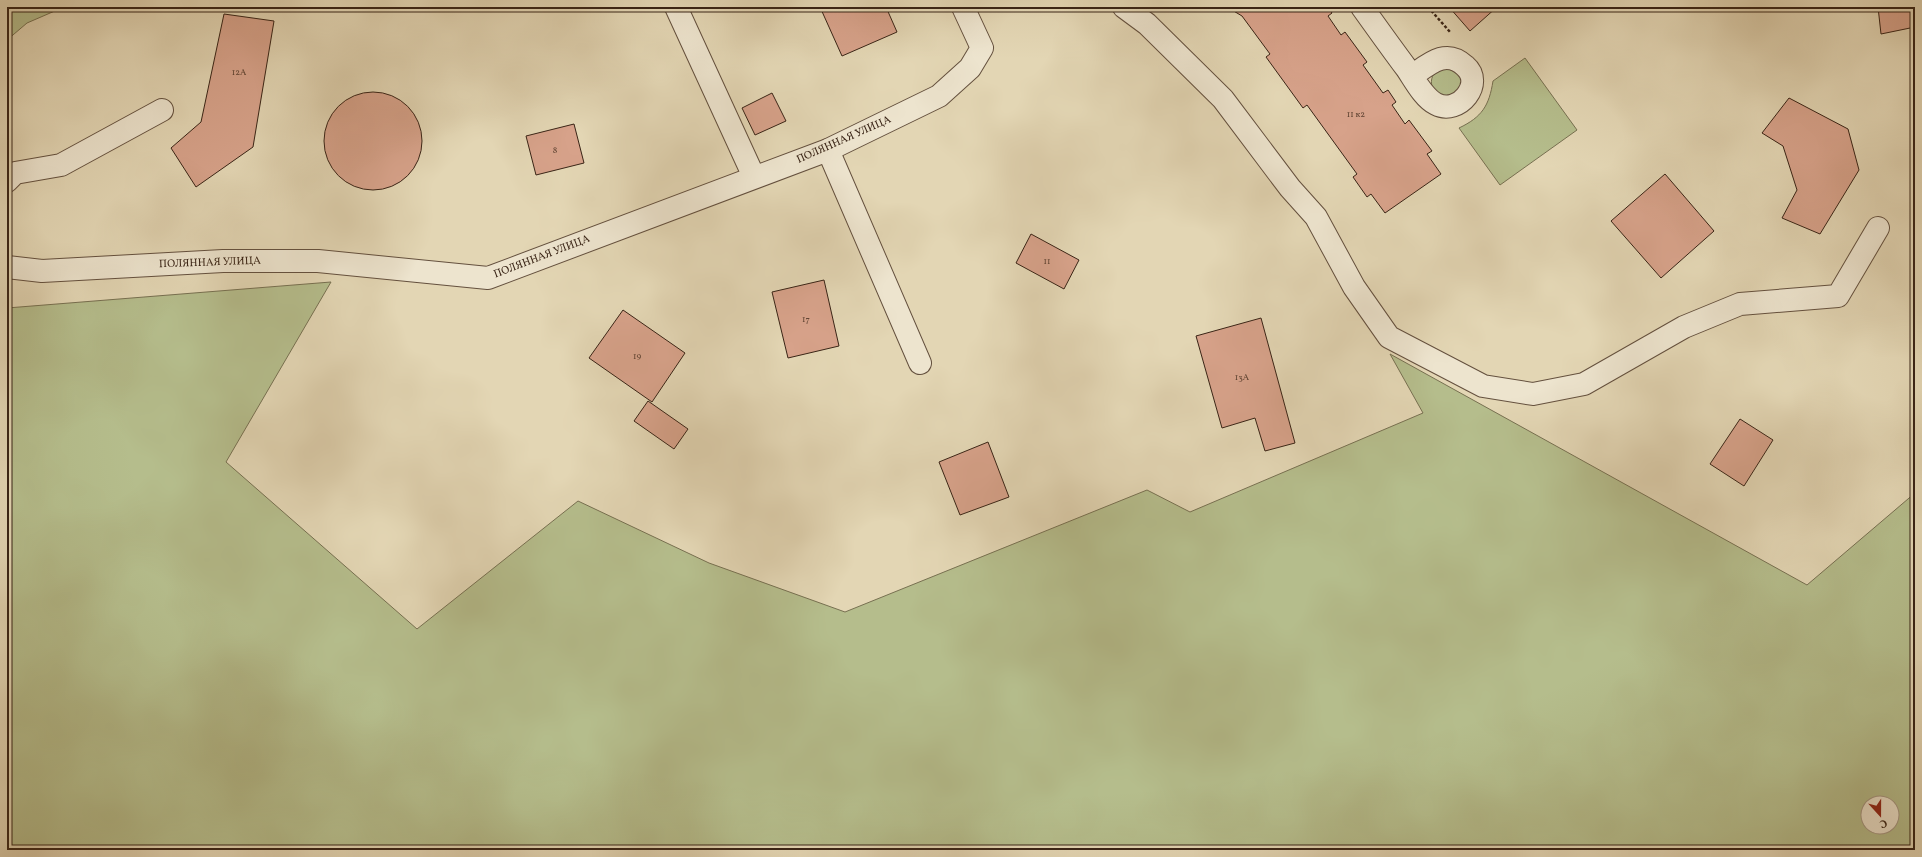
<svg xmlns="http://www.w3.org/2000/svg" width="1922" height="857" font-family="Vollkorn,serif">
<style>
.green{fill:#b5bd8c;stroke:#777051;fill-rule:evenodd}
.building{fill:#d7a28a;stroke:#392416}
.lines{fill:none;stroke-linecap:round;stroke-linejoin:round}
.minor-casing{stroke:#64503e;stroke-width:24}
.path{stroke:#392416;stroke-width:2.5;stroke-dasharray:3 2;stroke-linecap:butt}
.minor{stroke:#ede4ce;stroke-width:22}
.labels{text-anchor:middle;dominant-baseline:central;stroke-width:4;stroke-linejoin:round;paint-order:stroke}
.number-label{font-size:9px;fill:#604433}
.street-label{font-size:11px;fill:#392416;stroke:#ede4ce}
</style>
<rect width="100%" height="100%" fill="#e3d6b4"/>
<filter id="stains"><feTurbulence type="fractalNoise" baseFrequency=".005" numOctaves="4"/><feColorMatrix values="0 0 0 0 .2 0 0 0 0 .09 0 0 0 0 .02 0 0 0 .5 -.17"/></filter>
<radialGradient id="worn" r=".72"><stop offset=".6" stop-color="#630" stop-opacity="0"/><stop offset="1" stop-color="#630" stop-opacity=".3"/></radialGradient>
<g class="green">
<path d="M7,7h57l-37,16 -20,17z"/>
<path d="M1525,58l52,72 -77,55 -41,-57c23,-11 30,-22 34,-47z"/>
<path d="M1454,68l9,13 -2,8 -13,9 -15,-8c-3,-9 -2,-14 5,-21z"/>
<path d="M331,282l-105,180 191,167 161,-128 131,62 136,49 302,-122 43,22 233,-99 -33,-59 417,231 108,-92v357h-1908v-542zM1868,803h24v24h-24z"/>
</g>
<g class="building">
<path d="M820,7h66l11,25 -55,24z"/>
<path d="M1227,7h101l4,6 -4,3 13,19 4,-3 22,30 -4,3 20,28 5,-3 8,12 -4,3 13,19 4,-4 23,31 -5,3 14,20 -56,39 -14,-19 -4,3 -14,-20 4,-3 -50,-69 -4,3 -37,-51 4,-3 -28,-38z"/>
<path d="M1449,7h48l-27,24z"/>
<path d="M1878,7h37v20l-34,7z"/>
<path d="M224,14l50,7 -21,126 -57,40 -25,-39 30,-26z"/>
<circle cx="373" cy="141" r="49"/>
<path d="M772,93l14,28 -31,14 -13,-27z"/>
<path d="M1789,98l59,31 11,41 -39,64 -38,-16 15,-28 -14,-44 -21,-13z"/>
<path d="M574,124l10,39 -48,12 -10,-39z"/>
<path d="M1665,174l49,57 -53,47 -50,-57z"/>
<path d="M1031,234l48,26 -15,29 -48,-26z"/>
<path d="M824,280l15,66 -51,12 -16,-66z"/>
<path d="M623,310l62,43 -33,49 -63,-44z"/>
<path d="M1261,318l34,125 -30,8 -10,-33 -33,10 -26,-92z"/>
<path d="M648,401l40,28 -14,20 -40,-28z"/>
<path d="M1740,419l33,21 -29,46 -34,-22z"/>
<path d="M988,442l21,55 -49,18 -21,-53z"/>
</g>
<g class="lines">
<g class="minor-casing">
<g id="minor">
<path d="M676,7l78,170"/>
<path d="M1124,7l23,17 76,75 67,89 26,29 38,70 35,50 94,49 50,8 51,-10 100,-57 56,-23 98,-8 40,-68"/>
<path d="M1362,7c15,21 30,42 45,62 8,12 17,29 29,35 23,12 49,-21 29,-38 -19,-18 -36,-2 -53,10"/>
<path d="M828,150l92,213"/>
<path d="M7,181l8,-8 46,-8 101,-55"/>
<path d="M7,267l35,4 181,-10h95l170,17 340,-128 111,-54 31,-28 12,-20 -19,-41"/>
</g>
</g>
<path class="path" d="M1428,7l22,25"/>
<use href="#minor" class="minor"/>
</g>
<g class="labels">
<g class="number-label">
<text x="239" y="72">12А</text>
<text x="1356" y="114">11 к2</text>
<text x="555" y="150">8</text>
<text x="1047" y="261">11</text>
<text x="806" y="319">17</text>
<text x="637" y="356">19</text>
<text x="1242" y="377">13А</text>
</g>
<g class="street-label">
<text transform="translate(844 140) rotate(-24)">ПОЛЯННАЯ УЛИЦА</text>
<text transform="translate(542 257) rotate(-21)">ПОЛЯННАЯ УЛИЦА</text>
<text transform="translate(210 263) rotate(-2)">ПОЛЯННАЯ УЛИЦА</text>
</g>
</g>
<rect width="1922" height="857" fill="none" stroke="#e3d6b4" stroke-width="24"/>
<rect x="8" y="8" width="1906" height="841" fill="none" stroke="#392416" stroke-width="2"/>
<rect x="12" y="12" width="1898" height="833" fill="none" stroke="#392416"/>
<g transform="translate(1880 815) rotate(159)"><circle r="19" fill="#ede4ce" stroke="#a59784"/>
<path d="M0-3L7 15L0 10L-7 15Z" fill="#8f2418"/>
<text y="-6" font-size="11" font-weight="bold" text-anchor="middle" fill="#392416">С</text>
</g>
<rect width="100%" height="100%" filter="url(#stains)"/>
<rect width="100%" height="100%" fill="url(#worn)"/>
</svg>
